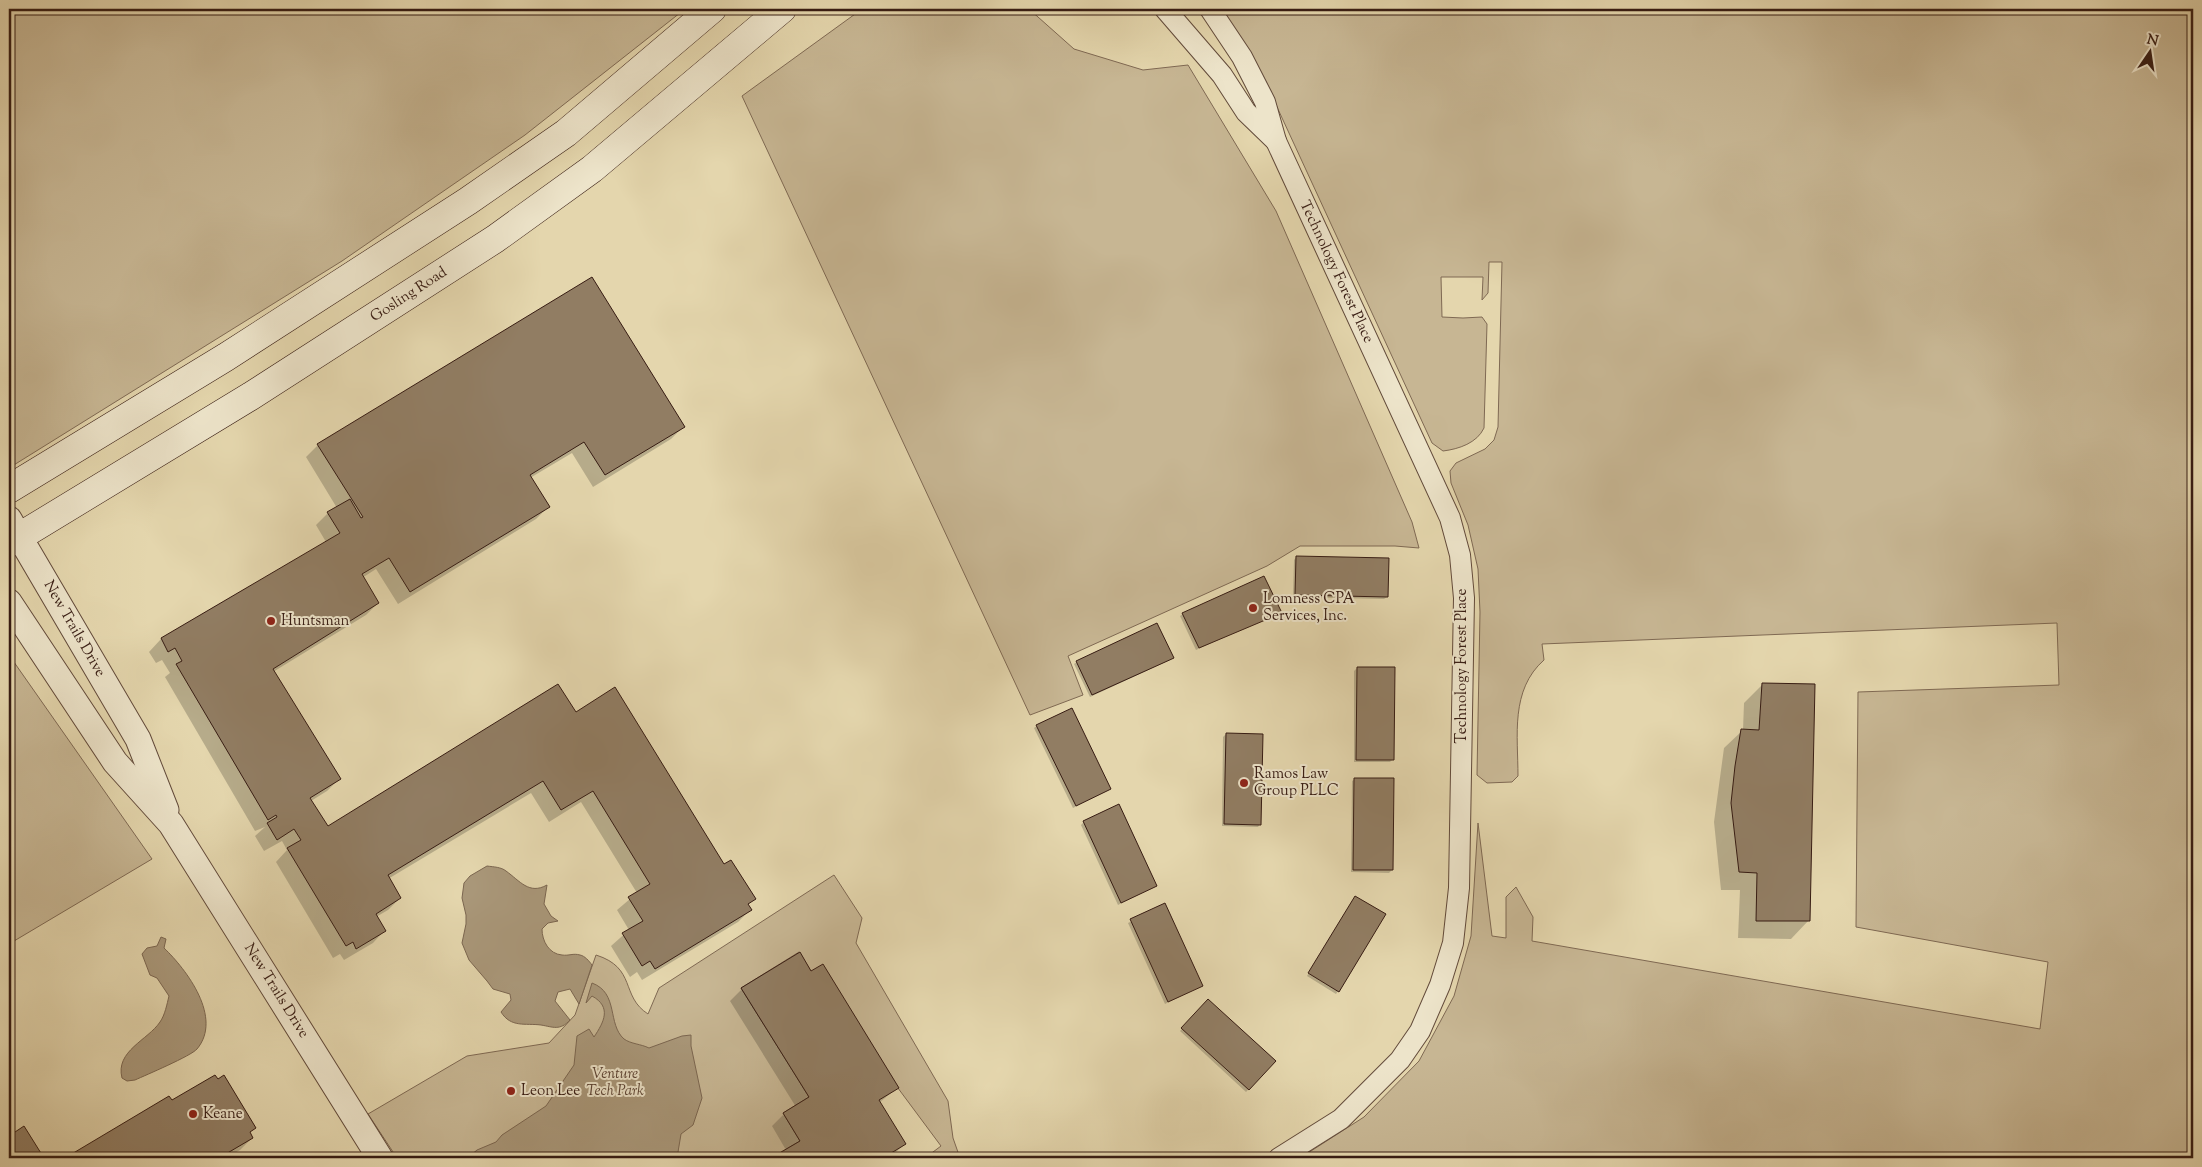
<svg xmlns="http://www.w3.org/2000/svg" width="2202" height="1167" font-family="'Sorts Mill Goudy',serif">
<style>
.green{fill:#c7b693;stroke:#7f6953}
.water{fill:#a99779;stroke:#7b6650}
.shadow{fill:#0003}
.building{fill:#917d63;stroke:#371c13}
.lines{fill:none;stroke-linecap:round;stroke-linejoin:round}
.minor-casing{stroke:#624a3a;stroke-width:22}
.tertiary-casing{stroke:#624a3a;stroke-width:27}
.secondary-casing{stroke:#371c13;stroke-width:29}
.minor{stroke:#ede4ca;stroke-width:20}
.tertiary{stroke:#ede4ca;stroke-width:25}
.secondary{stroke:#ede4ca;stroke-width:28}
.poi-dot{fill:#8f2418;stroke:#ede4ca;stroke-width:2}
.labels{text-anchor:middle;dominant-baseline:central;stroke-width:4;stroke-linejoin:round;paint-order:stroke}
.street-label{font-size:15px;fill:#371c13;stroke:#ede4ca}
.poi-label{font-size:15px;fill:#371c13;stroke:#ede4ca;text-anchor:start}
.park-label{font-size:15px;font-style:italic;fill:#5b4233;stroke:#ede4ca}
</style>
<rect width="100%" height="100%" fill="#e4d6ad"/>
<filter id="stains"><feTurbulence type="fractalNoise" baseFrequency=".004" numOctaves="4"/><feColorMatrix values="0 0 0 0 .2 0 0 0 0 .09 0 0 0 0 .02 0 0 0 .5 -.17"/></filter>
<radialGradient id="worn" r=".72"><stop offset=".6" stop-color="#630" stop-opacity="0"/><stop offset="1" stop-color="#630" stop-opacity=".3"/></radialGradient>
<g class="green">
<path d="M9,9h676l-160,126 -183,126 -333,207z"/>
<path d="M862,9h167l45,40 69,21 45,-5 88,146 136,311 7,26 -24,-2h-95l-33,20 -199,90 15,39 -53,20 -288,-619z"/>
<path d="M1222,9h971v1149h-893l64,-41 55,-56 35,-65 17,-60 7,-113 14,113 14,2v-41l10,-10 17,30 -1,24 508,88 8,-67 -192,-35 2,-235 201,-7 -2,-62 -515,21 2,16c-34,30 -26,76 -26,116l-6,6 -25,1 -10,-8 3,-163 -2,-43 -10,-44 -17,-42 -1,-12 6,-8 29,-14 9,-9 4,-13 4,-165h-13l-1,31 -6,7 1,-23h-42l1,40 21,1 19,-1 5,7 -3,104c-7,15 -25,21 -41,23l-11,-8 -167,-362z"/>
<path d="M9,655l143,204 -143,85z"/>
<path d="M834,875l28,43 -6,25 92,158 5,37 7,20h-35l16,-12 -130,-175 -12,-19 -58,36 68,109 -26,16 17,28 -29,17h-374l-29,-44 99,-58 82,-13 26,-28 21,-60c41,13 24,41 52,59l11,-26z"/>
</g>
<g class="water">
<path d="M487,866c7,1 14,1 19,5 14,10 23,24 41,14l-3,19 7,12 7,5 -10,2 -6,6c0,12 7,25 20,26 7,1 11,-2 18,0 5,1 9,6 12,10l-13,39 -9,-15 -12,3 -3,9 15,19c-10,11 -17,7 -29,5 -16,-2 -30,3 -40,-13l10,-12 -1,-6 -17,-5 -6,-8 -18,-21 -7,-17 4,-19v-9l-4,-17 2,-15 6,-7z"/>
<path d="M161,937l5,2 -2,9c23,22 59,70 33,101 -6,7 -51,26 -62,31l-8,1 -5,-3c-7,-27 26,-38 38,-56 5,-7 7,-18 9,-26l-12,-18 -7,-3 -8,-21 5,-6 10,-2z"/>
<path d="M592,983c27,10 15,41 32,56 7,5 17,5 25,9l33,-12 9,-1v11l11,52 -9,27 -12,9 -4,24h-206v-3l6,-5 19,-8 6,-7 44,-29 28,-41 3,-29 12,-7 5,8c10,-15 18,-30 -2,-41l-6,7z"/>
</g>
<g class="shadow">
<path d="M683,427l-12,12 -78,48 -21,-34 -42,25 18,29 -12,12 -138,85 -22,-35 -14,9 16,25 -12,12 -93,57 66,107 -12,12 -16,10 17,26 247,-113 149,151 30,34 -7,7 3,4 -12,12 -96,58 -5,-8 -7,5 -19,-31 18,-16 -12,-20 20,-17 -56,-91 -32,20 -18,-29 -143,86 12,19 -12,12 -12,7 9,13 -12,13 -29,17 -4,-6 -7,4 -57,-96 11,-12 -5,-9 -18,10 -9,-15 10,-9 -10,4 -90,-154 5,-4 -8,-13 -6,3 -7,-11 12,-13 165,-97 -10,-17 12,-12 9,-5 -31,-51 12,-12z"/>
<path d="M1296,557l91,40 -3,2 -91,-2 1,-37z"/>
<path d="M1280,612l-84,38 -16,-34 3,-2z"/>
<path d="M1170,660l-80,37 -16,-33 3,-2z"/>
<path d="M1357,668l36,91 -3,3h-36v-91z"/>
<path d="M1762,685l47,235 -18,19 -53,-1 2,-48h-19l-7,-68 10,-74 19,-18 1,-27z"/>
<path d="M1037,726l73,63 -37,19 -39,-80z"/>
<path d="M1226,734l34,90 -2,3 -36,-1 1,-89z"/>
<path d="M1355,779l37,91 -3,3 -38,-1 1,-91z"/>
<path d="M1084,822l71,64 -37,19 -37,-80z"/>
<path d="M1353,900l-15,91 -2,3 -29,-18z"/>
<path d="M1165,905l37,80 -37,19 -37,-81z"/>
<path d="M811,973l86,115 -18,15 26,41 -16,14h-116l13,-8 -14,-24 12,-12 12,-7 -66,-106 12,-12z"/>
<path d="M1208,1001l66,61 -28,30 -66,-61z"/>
<path d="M169,1097l3,5 82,26 -5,5 3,5 -12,12 -14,8h-158z"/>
<path d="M24,1128l18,30h-33v-21z"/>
</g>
<g class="building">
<path d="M592,277l93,150 -80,48 -21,-33 -54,33 20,32 -140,85 -21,-34 -27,16 17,29 -106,66 68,110 -31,19 18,28 230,-142 18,28 39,-25 109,177 7,-4 25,39 -8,5 4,6 -97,59 -5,-8 -8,5 -20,-33 21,-12 -15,-24 22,-13 -57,-93 -32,19 -18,-29 -155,94 13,23 -25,16 10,17 -30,18 -3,-7 -7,4 -59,-98 14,-8 -7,-11 -17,11 -10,-17 10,-6 -1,-2 -8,5 -92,-156 6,-3 -7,-13 -7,4 -7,-14 179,-105 -13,-21 23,-13 11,19 2,-1 -46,-73z"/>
<path d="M1296,556l93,2 -1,39 -93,-2z"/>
<path d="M1264,576l18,37 -83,35 -17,-35z"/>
<path d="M1157,623l17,35 -82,37 -16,-34z"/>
<path d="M1357,667h38l-1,93h-38z"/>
<path d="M1762,683l53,1 -5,237h-54l1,-48 -18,-1 -8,-69 4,-37 6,-37 18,1z"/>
<path d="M1072,708l39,81 -35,17 -40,-81z"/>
<path d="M1226,733l37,1 -2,91 -37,-1z"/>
<path d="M1354,778h40l-1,92h-40z"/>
<path d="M1119,804l38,82 -36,17 -38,-82z"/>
<path d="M1355,896l31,18 -47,78 -31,-19z"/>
<path d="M1165,903l38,83 -35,16 -38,-83z"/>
<path d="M800,952l11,19 12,-7 76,124 -20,12 27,44 -23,14h-112l29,-17 -17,-28 26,-16 -68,-109z"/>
<path d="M1208,999l68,62 -27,29 -68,-62z"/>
<path d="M215,1075l3,4 6,-4 32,53 -6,4 3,6 -34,20h-154l104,-62 3,4z"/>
<path d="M24,1126l20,32h-35v-22z"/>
</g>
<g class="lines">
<g class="minor-casing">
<g id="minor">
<path d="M1165,9l57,66 24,37 30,29"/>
<path d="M1210,9l32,48 23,45 11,39 174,377 10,37 4,43 -5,290 -6,55 -13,42 -20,46 -20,29 -59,59 -62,39"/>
</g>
</g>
<g class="tertiary-casing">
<g id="tertiary">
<path d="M9,519l129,220 28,71"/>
<path d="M9,602l106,160 56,62 209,334"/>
</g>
</g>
<g class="secondary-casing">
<g id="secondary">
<path d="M9,489l217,-132 242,-156 98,-68 146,-124"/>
<path d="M9,543l242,-147 244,-157 97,-70 190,-160"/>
</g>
</g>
<use href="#minor" class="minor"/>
<use href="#tertiary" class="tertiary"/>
<use href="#secondary" class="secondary"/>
</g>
<g class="poi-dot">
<circle cx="1253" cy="608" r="5"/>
<circle cx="271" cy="621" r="5"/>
<circle cx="1244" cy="783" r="5"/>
<circle cx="511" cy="1091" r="5"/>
<circle cx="193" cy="1114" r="5"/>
</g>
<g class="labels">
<g class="street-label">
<text transform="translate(1336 272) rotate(65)">Technology Forest Place</text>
<text transform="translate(409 295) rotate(-33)">Gosling Road</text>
<text transform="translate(74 629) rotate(60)">New Trails Drive</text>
<text transform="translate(1462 666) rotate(-90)">Technology Forest Place</text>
<text transform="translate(276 991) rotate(58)">New Trails Drive</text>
</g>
<g class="poi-label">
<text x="1263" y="599">Lomness CPA<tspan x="1263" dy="17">Services, Inc.</tspan></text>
<text x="281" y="621">Huntsman</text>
<text x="1254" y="774">Ramos Law<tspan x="1254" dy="17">Group PLLC</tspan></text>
<text x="521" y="1091">Leon Lee</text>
<text x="203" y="1114">Keane</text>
</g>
<g class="park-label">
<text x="615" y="1074">Venture<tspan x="615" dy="17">Tech Park</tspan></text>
</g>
</g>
<rect width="2202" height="1167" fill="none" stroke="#e4d6ad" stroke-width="30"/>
<rect x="10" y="10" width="2182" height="1147" fill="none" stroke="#371c13" stroke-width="2.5"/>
<rect x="15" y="15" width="2172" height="1137" fill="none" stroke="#371c13"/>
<g transform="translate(2150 52) rotate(13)" stroke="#ede4ca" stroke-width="4" paint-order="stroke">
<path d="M0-4L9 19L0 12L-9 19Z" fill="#371c13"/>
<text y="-8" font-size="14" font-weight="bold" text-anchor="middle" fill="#371c13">N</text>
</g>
<rect width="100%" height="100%" filter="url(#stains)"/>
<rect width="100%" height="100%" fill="url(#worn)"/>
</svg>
